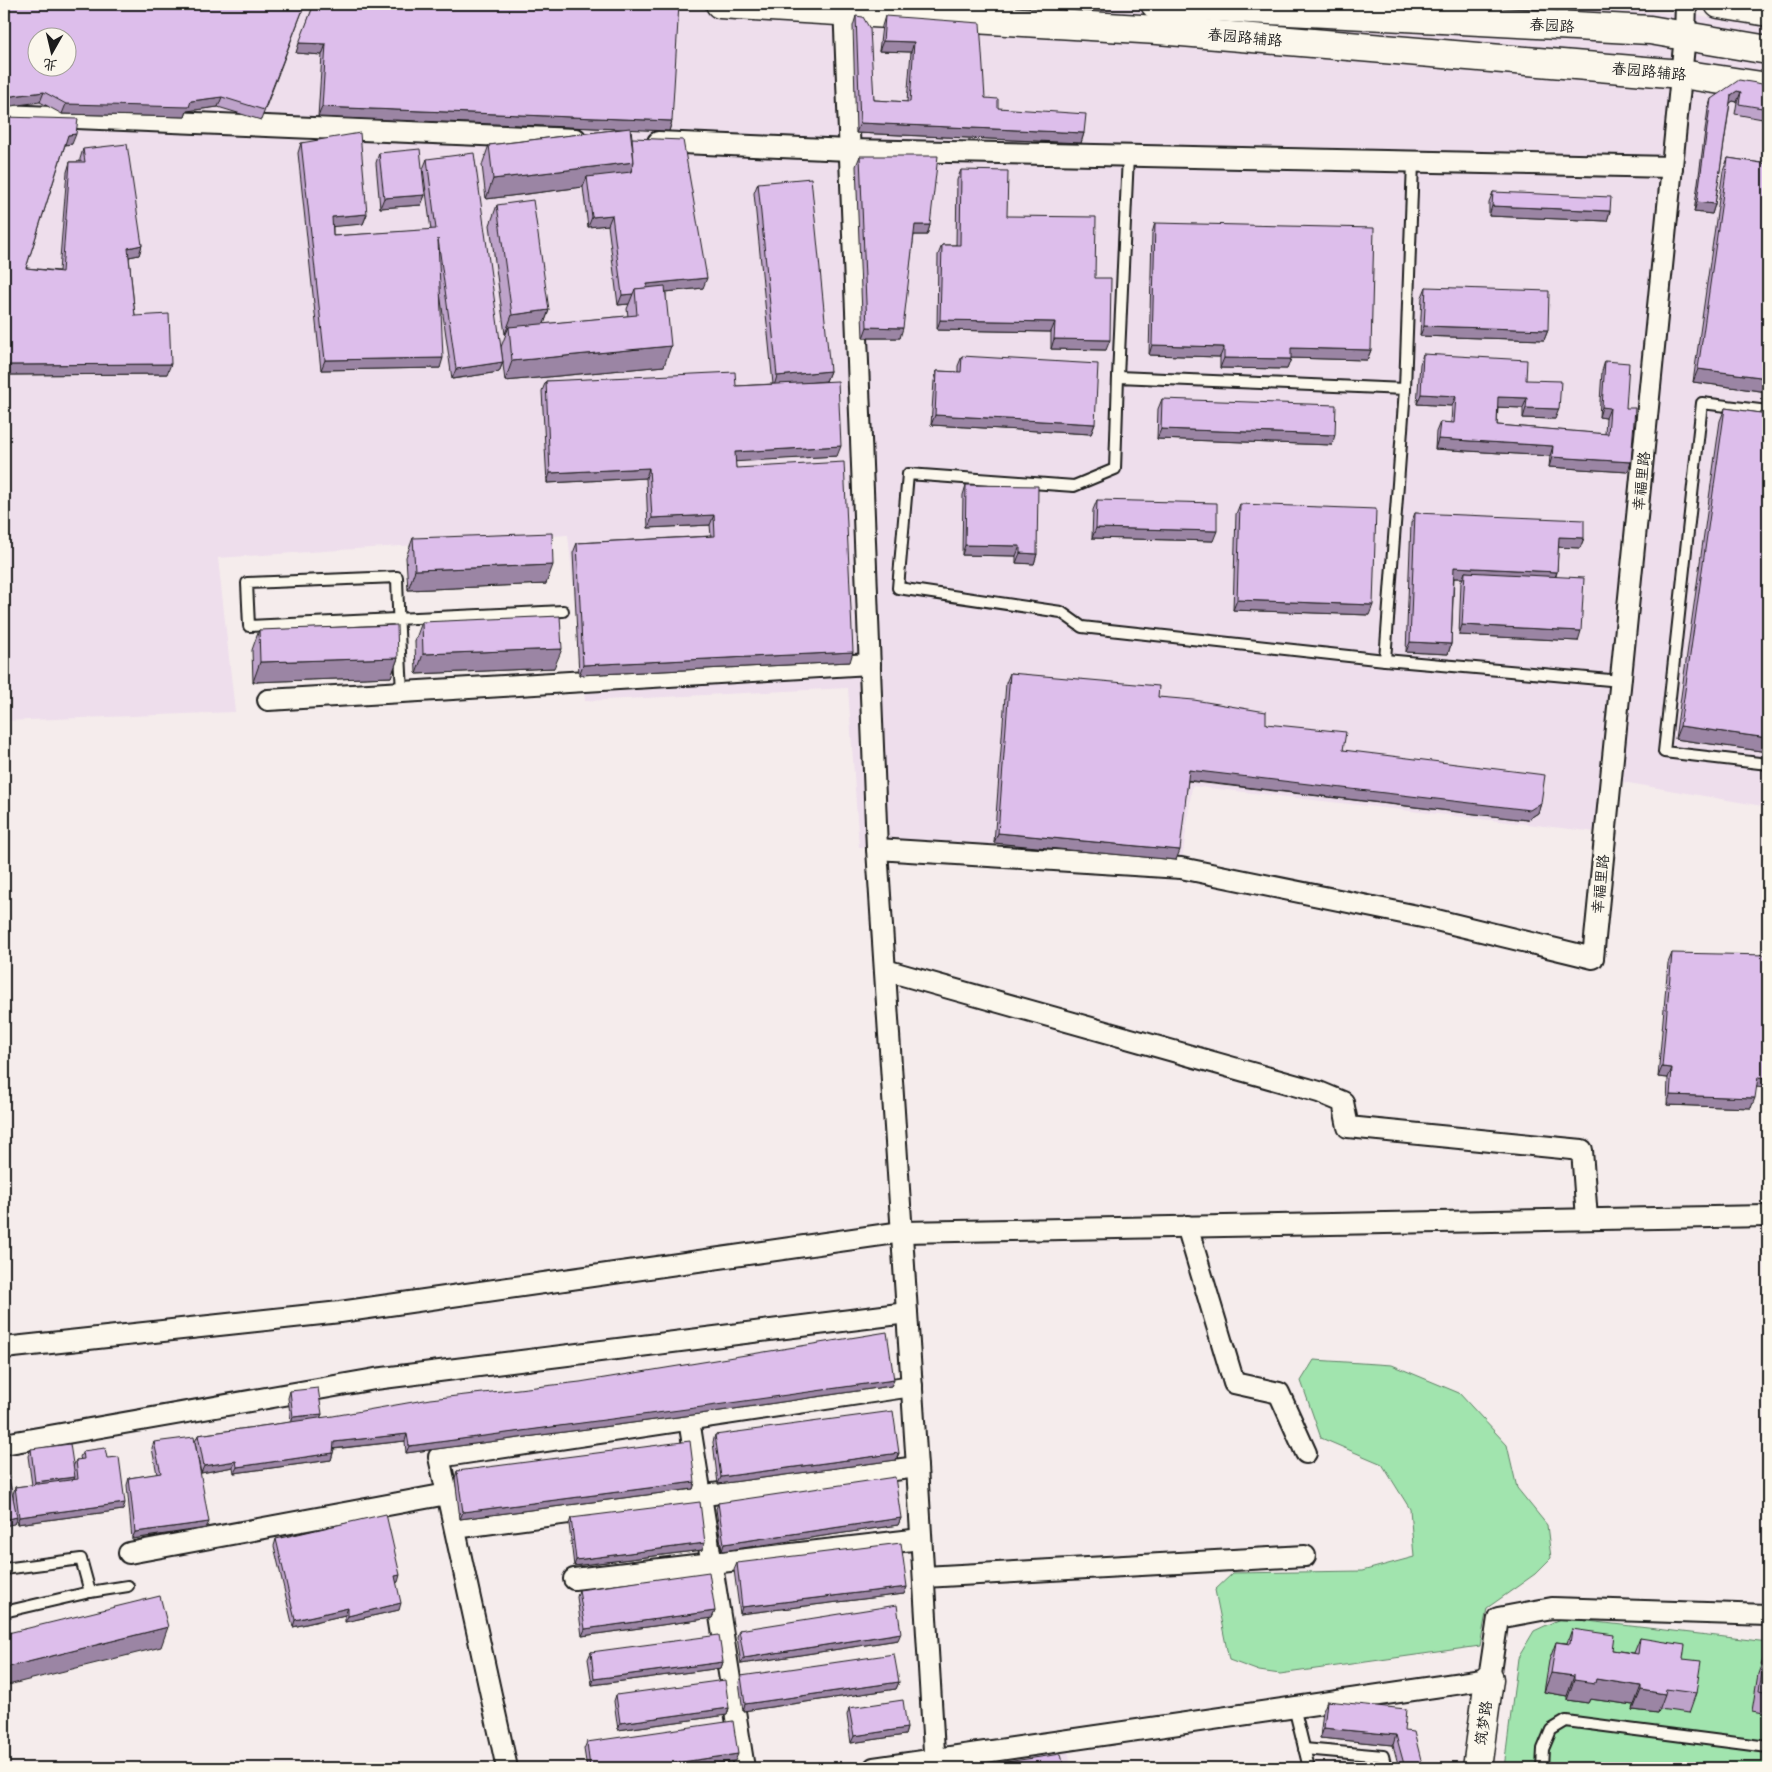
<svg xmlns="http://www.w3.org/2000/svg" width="1772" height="1772" font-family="Delius,'LXGW WenKai TC',sans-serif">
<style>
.built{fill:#eedeec;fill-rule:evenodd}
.green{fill:#a1e4ae;stroke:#5e8065}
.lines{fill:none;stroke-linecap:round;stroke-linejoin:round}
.lane-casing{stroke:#1c1c1c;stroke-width:14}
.street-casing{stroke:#1c1c1c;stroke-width:24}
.secondary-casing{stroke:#1c1c1c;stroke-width:31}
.primary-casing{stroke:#1c1c1c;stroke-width:31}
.lane{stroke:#fbf7ec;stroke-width:10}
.street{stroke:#fbf7ec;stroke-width:20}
.secondary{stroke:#fbf7ec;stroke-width:28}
.primary{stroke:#fbf7ec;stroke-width:28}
.wall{fill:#bea3ca;stroke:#1c1c1c}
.shaded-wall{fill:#9b85a4;stroke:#1c1c1c}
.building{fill:#ddbeeb;stroke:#1c1c1c;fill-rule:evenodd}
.labels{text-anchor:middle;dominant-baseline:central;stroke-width:5;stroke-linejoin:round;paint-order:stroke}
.street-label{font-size:15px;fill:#1c1c1c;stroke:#fbf7ec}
</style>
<rect width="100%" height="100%" fill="#f5ecec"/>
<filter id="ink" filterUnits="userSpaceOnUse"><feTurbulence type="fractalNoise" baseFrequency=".02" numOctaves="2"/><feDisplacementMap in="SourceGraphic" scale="10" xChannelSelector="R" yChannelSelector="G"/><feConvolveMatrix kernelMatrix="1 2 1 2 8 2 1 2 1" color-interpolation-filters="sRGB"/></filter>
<g filter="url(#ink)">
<g class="built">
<path d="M4,4h1506l182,10 76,14v779l-157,-27 -15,52 -404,-46 -11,82 -322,-21 -11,-159 -263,13 -17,-166 -350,23 17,154 -231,9zM38,38h30v30h-30z"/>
<path d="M1067,1740l4,28h-136z"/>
</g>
<g class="green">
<path d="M1314,1360l78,5 67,28 48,52 10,43 30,37 4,33 -16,16 -48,34 -7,38 -200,28 -21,-3 -30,-11 -14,-70 18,-17 129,-2 52,-14 -4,-48 -28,-45 -61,-26 -20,-57z"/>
<path d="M1562,1618l206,24v126h-264l14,-110 16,-27z"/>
</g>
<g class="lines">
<g class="lane-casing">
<g id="lane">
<path d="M1118,377l10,-221"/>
<path d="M1405,389l-287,-12 -3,92 -41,17 -166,-12 -10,114 163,24 21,15 303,33 236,21"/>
<path d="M1768,411l-66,-8 -38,349 104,12"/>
<path d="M1385,660l20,-271 8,-227"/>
<path d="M402,692c-2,-38 -4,-77 -5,-115l-150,6 2,43 314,-15"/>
<path d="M4,1569l77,-10 9,33 -86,20"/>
<path d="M90,1592l38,-6"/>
<path d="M1294,1707l15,61"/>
<path d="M1304,1749l79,7 3,12"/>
<path d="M1542,1768l1,-19 8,-19 15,-9 202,26"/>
</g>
</g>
<g class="street-casing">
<g id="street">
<path d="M844,4l33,845 40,618 18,301"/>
<path d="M4,115l572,24"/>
<path d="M658,142l191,8 823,17"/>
<path d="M268,700l602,-36"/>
<path d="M877,849l304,19 251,51 161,39 92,-922 1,-32"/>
<path d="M885,970l434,122 24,10 5,25 234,23 5,69"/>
<path d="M1187,1226l47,157 45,10 27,60"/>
<path d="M4,1348l336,-36 562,-80 866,-16"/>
<path d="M689,1420l55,348"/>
<path d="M4,1444l371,-65 532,-66"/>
<path d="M455,1528l462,-61"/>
<path d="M129,1553l318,-59"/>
<path d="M924,1577l381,-21"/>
<path d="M574,1579l347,-40"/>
<path d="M507,1768l-68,-311 473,-71"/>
<path d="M874,1768l615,-89 9,-61 54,-10 216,7"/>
</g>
</g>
<g class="secondary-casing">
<g id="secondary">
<path d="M720,4l438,26 523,44 87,13"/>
<path d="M1477,1768l12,-89"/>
</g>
</g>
<g class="primary-casing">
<g id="primary">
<path d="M1155,4l495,26 118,20"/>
<path d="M1719,4l49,8"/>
</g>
</g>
<use href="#lane" class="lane"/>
<use href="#street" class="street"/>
<use href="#secondary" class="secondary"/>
<use href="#primary" class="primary"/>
</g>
<g class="wall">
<path d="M4,4h301l-44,116 -43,-13 -31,4 -2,6 -123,-3 -22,-12z"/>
<path d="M314,4l358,117 -3,10 -38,-2 1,9 71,150 -37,4 -2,74 -159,15 -4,-34 5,-13h-1l-15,-109 7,-20 52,105 -5,14 84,-8 -1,-7 2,-5 -11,1 -10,-80 -20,2 -5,-40 -97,12 -4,-34 7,-20 133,-16 -304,-12 4,-62 -26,-2z"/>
<path d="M856,16l18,84 33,2 4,-50 -32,-1 3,-25 3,-10 113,92 86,25 -3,10 -225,-10 -3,-107z"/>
<path d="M1768,85v35l-33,-6 2,-12 -4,-1 -3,2 -15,101 -3,10 -18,-2 14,-103 3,-10z"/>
<path d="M4,117l68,27 -7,1 -39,123 33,3 8,-99 3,-10h10v-3l3,-10 59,96 -3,10 -10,2 6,59 32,58 -163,1z"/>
<path d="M301,143l66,71 -4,10 -30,2v10l98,-6 -8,-61 4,-10 76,203 -4,10 -47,7 -12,-86v75l-119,2 -23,-217z"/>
<path d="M379,153l46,42 -4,10 -41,3 -4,-45z"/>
<path d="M860,156l70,69 -3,10h-13l-14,103h-37l-7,-172z"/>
<path d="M1728,158l40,6v228l-75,-10 30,-211z"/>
<path d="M961,170l46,46 88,62 11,72 -55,-1v-17l-114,-2 1,-75 4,-10h14l1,-65z"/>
<path d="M758,183l72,188 -4,10 11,75 -102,5 1,7 114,194 -271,13 -6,-122 4,-10 134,-7 -1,-11 -62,3 -2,-50 -99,5 -5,-92 4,-10 190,5 37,-2 -19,-191z"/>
<path d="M1493,192l117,19 -3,10 -118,-5v-14z"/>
<path d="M1155,223l216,127 -4,10 -76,-2 -4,11 -67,-1v-11l-71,-2 3,-122z"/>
<path d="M1426,287l122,43 -4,10 -124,-4 2,-39z"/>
<path d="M1423,354l103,26 29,39 -32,-1v-10l-25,-1 -1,18 108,9 1,-16 -7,-1 3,-46 3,-10 21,47 2,64 -79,-5 1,-11 -115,-7 1,-17 4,-10 11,1 1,-17 -35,-2 3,-40z"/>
<path d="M962,356l133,68 -4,10 -160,-9 3,-44 3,-10 21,1v-6z"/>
<path d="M1162,399l170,46 -175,-6 1,-30z"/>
<path d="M1725,408l43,6v338l-93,-13 45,-318z"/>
<path d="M966,485l71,69 -3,10 -18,-1v-7l-54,-1 1,-60z"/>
<path d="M1097,500l116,41 -121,-3 1,-28z"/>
<path d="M1240,504l129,111 -136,-5 3,-96z"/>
<path d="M1415,513l169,25 -4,10 -22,-1 -1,25 -1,4 22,65 -119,-6 2,-53 2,-4h-9l-3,66 -3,10 -42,-2 5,-129z"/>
<path d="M413,538l133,46 -138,6 -2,-33z"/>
<path d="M422,622l132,46 -138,6 -1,-33z"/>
<path d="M259,630l139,28 -7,19 -138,5 -1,-32z"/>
<path d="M1010,673l148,24 108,27 77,26 198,53 -3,10 -11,7 -339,-39 -12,79 -182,-17 12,-160z"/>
<path d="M1672,953l84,134 -5,21 -84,-3 1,-27 -10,-1 10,-114z"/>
<path d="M894,1380l-3,6 -191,28 -294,39 -1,-12 -71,8 -1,4 -2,7 -97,13 -1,-6 -32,6 -6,-31 3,-7 93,-13 -3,-24 2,-7 32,23 -2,4z"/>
<path d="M715,1435l184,18 -3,7 -178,24 -5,-42z"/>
<path d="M154,1442l52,86 -74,11 -5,-54 2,-7 28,-4 -5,-26z"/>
<path d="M31,1449l42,18 3,-7h5l-1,-3 3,-6 24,7 16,52 -106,14 -1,-5 -2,5v-18l-1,-12 2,-7 17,-2 -4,-29z"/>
<path d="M457,1471l238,11 -2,7 -233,30 -5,-41z"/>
<path d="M718,1503l183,15 -3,7 -176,26 -6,-42z"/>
<path d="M571,1518l131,32 -128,16 -5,-42z"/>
<path d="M276,1539l122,43h-2l3,28 -54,12v-7l-52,12 -19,-81z"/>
<path d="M737,1563l170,24 -3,7 -164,20 -6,-44z"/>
<path d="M579,1590l136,21 -3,7 -130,18 -5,-39z"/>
<path d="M1572,1629l40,21 22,3 6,-15 43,21 13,34 -7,20 -30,-4 -1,4 -25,-3 1,-5 -44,-6 -2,4 -21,-3v-4l-23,-4 5,-31 7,-19 11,1z"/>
<path d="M739,1630l159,10 -157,24 -4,-27z"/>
<path d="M591,1652l132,10 -2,6 -129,17 -4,-26z"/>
<path d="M1765,1654l3,1v59l-16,-3 6,-37z"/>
<path d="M741,1676l158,6 -3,7 -153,22 -4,-29z"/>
<path d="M616,1695l113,13 -2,7 -109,15 -4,-29z"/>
<path d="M1327,1701l77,30 19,37h-24l-6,-23 -73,-7 3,-27z"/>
<path d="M849,1708l58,20 -2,7 -54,8 -4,-28z"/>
<path d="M587,1742l148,19 -50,7h-98l-3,-19z"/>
</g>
<g class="shaded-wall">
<path d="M883,41l31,1 -3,10 -32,-1z"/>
<path d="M299,43l27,1 -4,11 -26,-2z"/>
<path d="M1737,91l4,1 -4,10 -4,-1 -6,4 4,-10z"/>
<path d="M44,92l-4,10 -36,5v-10z"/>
<path d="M222,97l-4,10 -31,4 -2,6 -123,-3 4,-10 125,-3z"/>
<path d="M322,107l350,14 -3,10 -351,-14z"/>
<path d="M860,123l224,10 -3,10 -225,-10z"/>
<path d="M76,134l-4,10 -8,1 4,-10z"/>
<path d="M634,162l-7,20 -40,-5 -4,10 -97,12 7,-20z"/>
<path d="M425,195l-4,10 -41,3 4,-10z"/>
<path d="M1697,202l18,2 -3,10 -18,-2z"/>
<path d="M1492,206l118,5 -3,10 -118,-5z"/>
<path d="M367,214l-4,10 -35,3 4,-10z"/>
<path d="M612,215l-4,10 -20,2 4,-10z"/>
<path d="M915,225h15l-3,10h-16z"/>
<path d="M142,245l-3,10 -15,3 4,-10z"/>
<path d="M707,278l-4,10 -56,6v-10z"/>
<path d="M633,294l-4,10 -11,1 4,-10z"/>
<path d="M549,310l-7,19 -33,-2 -3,7h-1l7,-19z"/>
<path d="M940,320l115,2 -4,10 -114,-2z"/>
<path d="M1424,326l124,4 -4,10 -124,-4z"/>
<path d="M867,327l36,1 -3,10h-37z"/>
<path d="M1054,339l56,1 -4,10 -55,-1z"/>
<path d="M1152,345l72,2 -4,10 -71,-2z"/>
<path d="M671,346l-7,20 -159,15 7,-20z"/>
<path d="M1291,348l80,2 -4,10 -80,-2z"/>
<path d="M443,358l-3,10 -119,2 4,-10z"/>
<path d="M1224,358l67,1 -4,10 -67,-1z"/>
<path d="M503,362l-4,10 -47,7 4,-10z"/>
<path d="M171,364l-4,10 -163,1v-10z"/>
<path d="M1698,369l70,9v14l-75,-10z"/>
<path d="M830,371l-4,10 -52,5 3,-10z"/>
<path d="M1421,394l35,2 -4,10 -35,-2z"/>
<path d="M1498,397l29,1 -4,10 -28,-1z"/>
<path d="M1602,407l8,1 -4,10 -7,-1z"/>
<path d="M1526,408l33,1 -4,10 -32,-1z"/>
<path d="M935,415l160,9 -4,10 -160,-9z"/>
<path d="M1161,429l174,6 -3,10 -175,-6z"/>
<path d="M1438,439l115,7 -3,10 -115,-7z"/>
<path d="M841,446l-4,10 -106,6 4,-10z"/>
<path d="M1552,457l79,5 -3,10 -79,-5z"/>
<path d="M649,468l-3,10 -99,5 3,-10z"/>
<path d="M714,515l-4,10 -62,3 4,-10z"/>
<path d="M1096,528l121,3 -4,10 -121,-3z"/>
<path d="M1559,537l25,1 -4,10 -25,-1z"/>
<path d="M965,545l55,1 -4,10 -54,-1z"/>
<path d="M1020,553l17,1 -3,10 -18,-1z"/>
<path d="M553,565l-7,19 -138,6 7,-20z"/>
<path d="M1454,567l103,5 -4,10 -88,-10 -2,6h-12z"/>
<path d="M1237,600l136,5 -4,10 -136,-5z"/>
<path d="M1462,625l119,6 -3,10 -119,-6z"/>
<path d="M1410,642l41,2 -3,10 -42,-2z"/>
<path d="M562,649l-8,19 -138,6 7,-20z"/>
<path d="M853,652l-3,10 -271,13 4,-10z"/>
<path d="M398,658l-7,19 -138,5 7,-20z"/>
<path d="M1680,726l88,12v14l-93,-13z"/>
<path d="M1189,770l352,33 -3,10 -11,7 -342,-40z"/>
<path d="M998,833l182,17 -4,10 -182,-17z"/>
<path d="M1662,1067l10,1 -4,10 -10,-1z"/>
<path d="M1758,1077l10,1v10l-14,-1z"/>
<path d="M1670,1095l85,3 -4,10 -84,-3z"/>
<path d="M894,1380l-3,6 -191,28 -294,39 3,-7z"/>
<path d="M322,1414l-3,6 -28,4 2,-7z"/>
<path d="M407,1434l-2,7 -74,8 3,-7z"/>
<path d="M333,1453l-2,7 -97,13 3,-6z"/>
<path d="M899,1453l-3,7 -178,24 3,-7z"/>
<path d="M236,1461l-3,6 -32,6 3,-7z"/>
<path d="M75,1477l-3,6 -39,6 2,-7z"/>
<path d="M695,1482l-2,7 -233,30 3,-7z"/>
<path d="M125,1503l-2,7 -106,14 2,-7z"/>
<path d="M17,1517l-3,7 -10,2v-6z"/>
<path d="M901,1518l-3,7 -176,26 2,-7z"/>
<path d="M209,1522l-3,6 -74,11 3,-7z"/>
<path d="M705,1543l-3,7 -128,16 2,-6z"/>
<path d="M400,1575l-2,7 -6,1 3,-7z"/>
<path d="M907,1587l-3,7 -164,20 2,-7z"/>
<path d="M401,1603l-2,7 -54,12 3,-6z"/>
<path d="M348,1608l-3,7 -52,12 2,-7z"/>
<path d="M715,1611l-3,7 -130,18 3,-7z"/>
<path d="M168,1627l-7,20 -157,39v-18z"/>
<path d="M901,1633l-3,7 -157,24 3,-6z"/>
<path d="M723,1662l-2,6 -129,17 2,-6z"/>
<path d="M1551,1673l23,3 -7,20 -23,-4z"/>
<path d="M1596,1679l45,7 -7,19 -44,-6 -2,4 -21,-3 7,-20z"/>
<path d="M899,1682l-3,7 -153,22 2,-7z"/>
<path d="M1641,1690l24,4 -7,19 -25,-3z"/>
<path d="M729,1708l-2,7 -109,15 2,-7z"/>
<path d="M907,1728l-2,7 -54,8 3,-7z"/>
<path d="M1324,1728l72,7 -3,10 -73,-7z"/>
<path d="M738,1754l-3,7 -50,7h-45z"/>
</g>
<g class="building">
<path d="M4,4h301l-41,106 -42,-13 -31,4 -2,6 -123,-3 -22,-12 -40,5zM38,38h30v30h-30z"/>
<path d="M314,4h365l-7,117 -350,-14 4,-63 -27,-1z"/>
<path d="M856,16l7,1 7,12 4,71 36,2 4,-60 -31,-1 2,-25 95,7 5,75 13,1v9l88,6 -2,19 -224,-10z"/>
<path d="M1739,80l29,5v24l-29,-5 2,-12 -4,-1 -6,4 -16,109 -18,-2 14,-103z"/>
<path d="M4,117l74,2 -2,15 -8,1 -42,133 36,4 8,-110h15l-2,-13 44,-5 15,101 -14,3 7,68 34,-2 2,50 -167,1z"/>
<path d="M630,128l4,34 -141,17 -4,-34z"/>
<path d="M360,133l7,81 -35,3 1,19 103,-7 -9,-70 47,-6 29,209 -47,7 -18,-130 5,119 -118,2 -24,-217z"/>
<path d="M632,138l51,2 24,138 -60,6v4l-12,1 -2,5 -11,1 -10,-80 -20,2 -5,-40 44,-5 3,-10z"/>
<path d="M420,149l5,46 -41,3 -5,-45z"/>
<path d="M860,156h78l-8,69h-15l-12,103 -36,-1z"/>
<path d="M1728,158l40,6v214l-70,-9z"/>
<path d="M961,170l47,1 -1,45 89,1 -1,61h16l-1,62 -56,-1 1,-17 -115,-2 2,-75h18z"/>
<path d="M811,178l19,193 -53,5 -19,-193z"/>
<path d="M1493,192l118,5 -1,14 -118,-5z"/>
<path d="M533,200l16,110 -37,5 -15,-110z"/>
<path d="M1155,223l219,5 -3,122 -80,-2v11l-67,-1v-11l-72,-2z"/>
<path d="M665,286l6,60 -159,15 -3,-34 128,-12 -2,-26z"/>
<path d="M1426,287l123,4 -1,39 -124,-4z"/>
<path d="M1423,354l104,6 -1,20 35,1 -2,28 -33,-1 1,-10 -29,-1 -1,28 111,9 2,-26 -8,-1 3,-46 24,2 -3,45h9l-4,54 -79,-5 1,-11 -115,-7 2,-17 14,1 2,-27 -35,-2z"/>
<path d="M962,356l136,8 -3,60 -160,-9 2,-44 24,1z"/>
<path d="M735,372l1,14 102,-5 3,65 -106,6 1,16 108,-6 9,190 -270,13 -6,-122 138,-7 -1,-21 -62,3 -3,-50 -99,5 -4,-92z"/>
<path d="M1162,399l174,6 -1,30 -174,-6z"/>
<path d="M1725,408l43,6v324l-88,-12z"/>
<path d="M966,485l72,1 -1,68 -17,-1v-7l-55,-1z"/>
<path d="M1097,500l120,3v28l-121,-3z"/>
<path d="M1240,504l136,5 -3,96 -136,-5z"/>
<path d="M1415,513l169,7v18l-25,-1 -2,35 -103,-5 -3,77 -41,-2z"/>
<path d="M552,533l1,32 -138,5 -2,-32z"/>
<path d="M1465,572l119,6 -3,53 -119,-6z"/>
<path d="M560,616l2,33 -139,5 -1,-32z"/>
<path d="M397,625l1,33 -138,4 -1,-32z"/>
<path d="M1010,673l149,13 -1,11 36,3 72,12v12l80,8 -3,18 202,25 -4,28 -11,7 -341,-40 -9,80 -182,-17z"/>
<path d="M1672,953l96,2v123l-10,-1 -3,21 -85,-3 2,-27 -10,-1z"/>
<path d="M887,1332l7,48 -192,27 -293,39 -2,-12 -73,8 -1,11 -96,14 -1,-6 -32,5 -6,-31 135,-19 97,-17 150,-17z"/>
<path d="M318,1388l4,26 -29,3 -3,-26z"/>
<path d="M893,1411l6,42 -178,24 -6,-42z"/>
<path d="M194,1437l15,85 -74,10 -6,-54 32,-5 -7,-31z"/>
<path d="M690,1441l5,41 -232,30 -6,-41z"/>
<path d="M70,1444l5,33 -40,5 -4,-33z"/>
<path d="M105,1448l2,10 12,-1 6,46 -106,14 -4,-30 63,-8 -2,-19 8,-1 -1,-8z"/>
<path d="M4,1454l13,63 -13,3z"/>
<path d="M895,1477l6,41 -177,26 -6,-41z"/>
<path d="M700,1502l5,41 -129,17 -5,-42z"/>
<path d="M386,1514l14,61 -5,1 6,27 -53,13v-8l-53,12 -19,-81z"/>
<path d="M901,1543l6,44 -165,20 -5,-44z"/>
<path d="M709,1572l6,39 -130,18 -6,-39z"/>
<path d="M160,1596l8,31 -164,41v-34z"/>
<path d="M897,1605l4,28 -157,25 -5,-28z"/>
<path d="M1572,1629l42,6 -2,15 26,4 2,-16 45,7 -2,14 18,2 -5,32 -30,-4 -1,5 -24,-4v-4l-45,-7 -1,4 -21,-3v-4l-23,-3 5,-31 14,2z"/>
<path d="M719,1635l4,27 -129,17 -3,-27z"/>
<path d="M894,1654l5,28 -154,22 -4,-28z"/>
<path d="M1765,1654l3,1v38l-9,-2z"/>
<path d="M725,1680l4,28 -109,15 -4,-28z"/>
<path d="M903,1700l4,28 -53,8 -5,-28z"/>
<path d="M1327,1701l79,8 -2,22 10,1 9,36h-18l-9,-33 -72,-7z"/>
<path d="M733,1721l5,33 -98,14h-50l-3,-26z"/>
<path d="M1061,1754l3,14h-99z"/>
<path d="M1195,1763l1,5h-27z"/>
</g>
</g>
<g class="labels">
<g class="street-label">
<text transform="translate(1552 25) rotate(3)">春园路</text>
<text transform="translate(1245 37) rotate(5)">春园路辅路</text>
<text transform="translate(1649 71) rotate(5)">春园路辅路</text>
<text transform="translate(1641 481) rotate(-84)">幸福里路</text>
<text transform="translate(1600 884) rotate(-84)">幸福里路</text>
<text transform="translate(1483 1723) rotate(-82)">筑梦路</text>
</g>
</g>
<rect width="1772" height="1772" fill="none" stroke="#fbf7ec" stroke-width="20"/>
<rect x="10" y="10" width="1752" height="1752" fill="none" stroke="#1c1c1c" stroke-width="2" filter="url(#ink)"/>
<g transform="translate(52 52) rotate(188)"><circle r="24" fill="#fbf7ec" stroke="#a29f99"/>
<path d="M0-4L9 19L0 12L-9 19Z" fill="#1c1c1c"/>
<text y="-8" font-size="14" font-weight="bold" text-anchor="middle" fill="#1c1c1c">北</text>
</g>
</svg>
